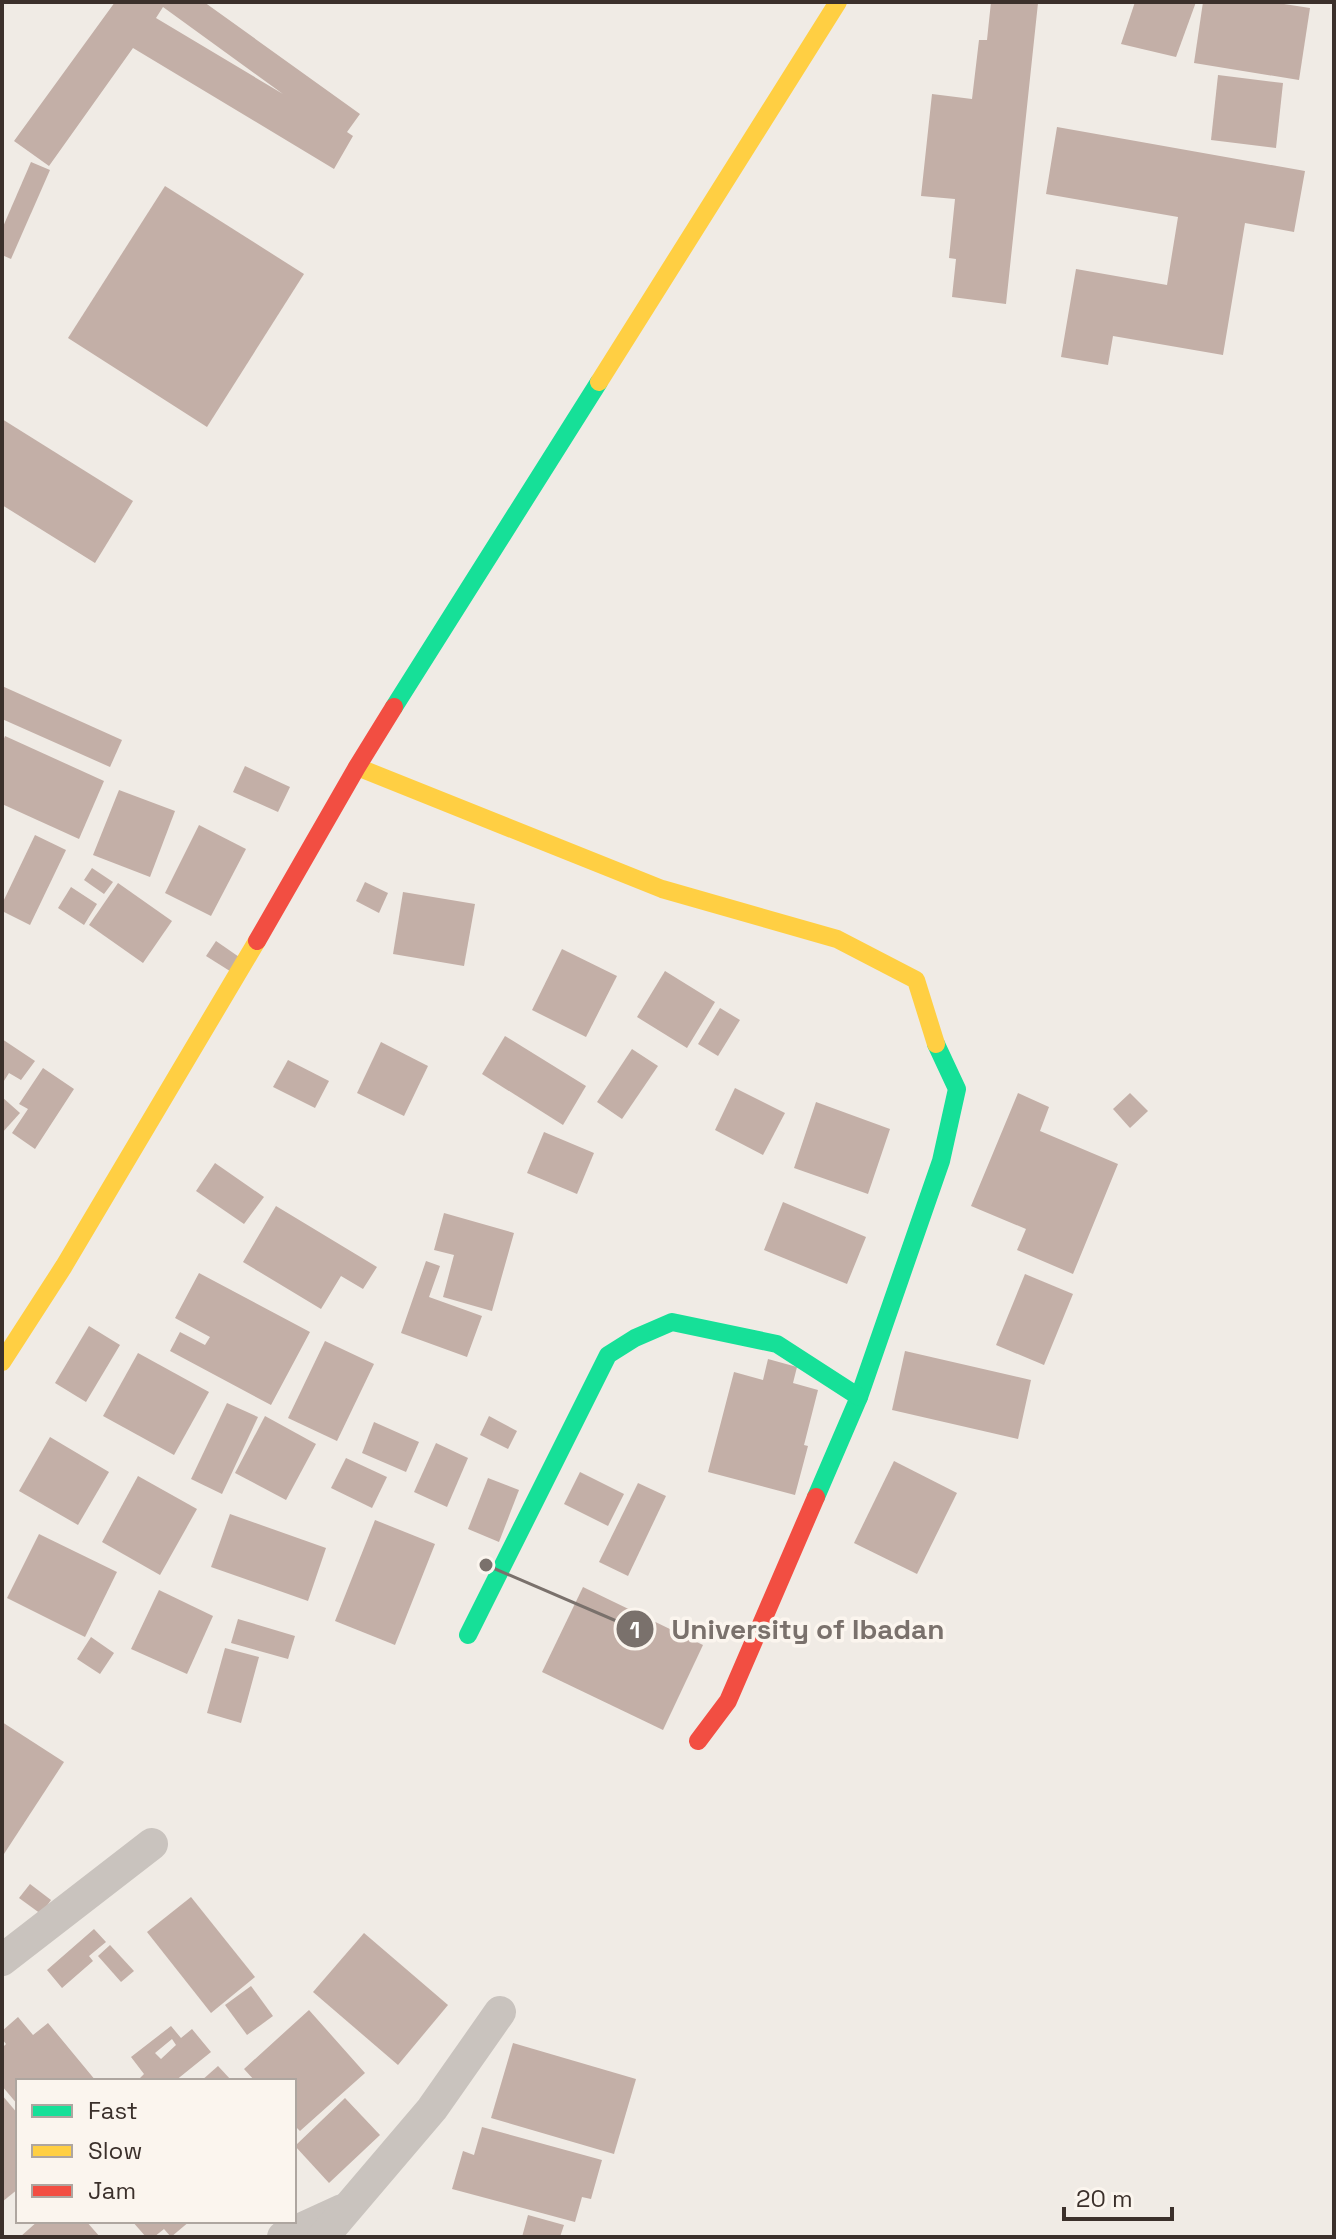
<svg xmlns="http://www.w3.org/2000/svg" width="1336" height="2239" font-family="'Space Grotesk',sans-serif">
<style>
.building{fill:#c3afa7;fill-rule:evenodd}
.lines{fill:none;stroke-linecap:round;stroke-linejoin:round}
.street{stroke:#c9c3be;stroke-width:32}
.fast{stroke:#16e098;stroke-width:18}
.slow{stroke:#ffcf43;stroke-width:18}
.jam{stroke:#f24e42;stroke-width:18}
.leader{fill:none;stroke:#7a716c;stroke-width:3}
.callout-dot{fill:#7a716c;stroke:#fbf5ee;stroke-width:3}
.mark-label{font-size:24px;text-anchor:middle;font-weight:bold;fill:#fff}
.callout-label{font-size:28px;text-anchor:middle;font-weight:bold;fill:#7a716c;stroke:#fbf5ee;stroke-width:7;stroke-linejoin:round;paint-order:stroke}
</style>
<rect width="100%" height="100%" fill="#f0ebe5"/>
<g class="building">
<path d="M115,2h89l156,112 -13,18 6,4 -19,33 -201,-121 -84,118 -35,-25zM163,7l120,87 -127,-76z"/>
<path d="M991,2l47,1 -32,301 -54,-7 4,-38 -7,-1 6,-59 -34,-3 11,-102 40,5 7,-59h8z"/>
<path d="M1135,2h61l-20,55 -55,-13z"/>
<path d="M1203,2h68l39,6 -11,72 -105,-17z"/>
<path d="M1218,75l65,8 -7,65 -65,-8z"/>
<path d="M1057,127l248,44 -11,61 -49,-9 -22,132 -110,-19 -5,29 -47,-8 15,-88 91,16 11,-68 -132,-23z"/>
<path d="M31,162l19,8 -39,89 -9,-4v-26z"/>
<path d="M165,186l139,88 -97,153 -139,-89z"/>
<path d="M2,419l131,82 -38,62 -93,-58z"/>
<path d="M2,686l120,54 -12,27 -108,-48z"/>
<path d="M5,736l99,45 -25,58 -77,-35v-60z"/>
<path d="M245,766l45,21 -12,25 -45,-20z"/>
<path d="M119,790l56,21 -25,66 -57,-22z"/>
<path d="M199,825l47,24 -35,67 -46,-23z"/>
<path d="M35,835l31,15 -36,75 -28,-14v-7z"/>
<path d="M92,868l21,14 -9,12 -20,-14z"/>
<path d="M365,882l23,11 -9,20 -23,-12z"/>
<path d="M118,883l54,38 -29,42 -54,-38z"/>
<path d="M71,887l26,17 -13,21 -26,-17z"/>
<path d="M403,892l72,12 -11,62 -71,-12z"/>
<path d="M216,941l26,18 -9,14 -27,-17z"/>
<path d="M562,949l55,27 -31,61 -54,-27z"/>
<path d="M665,971l50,31 -28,46 -50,-31z"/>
<path d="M720,1008l20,12 -22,36 -20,-12z"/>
<path d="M505,1036l81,50 -23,39 -81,-51z"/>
<path d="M2,1039l33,22 -14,19 -12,-7 -7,11z"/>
<path d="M381,1042l47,24 -24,50 -47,-23z"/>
<path d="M632,1049l26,17 -36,53 -25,-17z"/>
<path d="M288,1060l41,21 -14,27 -42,-21z"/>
<path d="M43,1068l31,21 -39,60 -23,-16 16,-24 -9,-5z"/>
<path d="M735,1088l50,25 -22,42 -48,-25z"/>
<path d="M1018,1093l31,14 -9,24 78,33 -45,110 -56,-24 9,-21 -55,-23z"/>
<path d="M1130,1093l18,18 -18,17 -17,-19z"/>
<path d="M2,1097l18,16 -18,20z"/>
<path d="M816,1102l74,27 -22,65 -74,-26z"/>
<path d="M544,1132l50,21 -17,41 -50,-21z"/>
<path d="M215,1163l49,34 -20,27 -48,-33z"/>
<path d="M783,1202l83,35 -19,47 -83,-34z"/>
<path d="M276,1206l101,61 -14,22 -22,-13 -20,33 -78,-47z"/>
<path d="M444,1213l70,20 -22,78 -49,-14 11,-42 -20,-5z"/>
<path d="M426,1261l14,5 -11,31 53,19 -15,41 -66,-24z"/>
<path d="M199,1273l111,59 -39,73 -101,-54 10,-19 25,13 5,-8 -35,-19z"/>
<path d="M1025,1274l48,20 -29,71 -48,-20z"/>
<path d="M89,1326l31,19 -34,57 -31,-19z"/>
<path d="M325,1341l49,23 -37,77 -49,-23z"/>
<path d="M905,1351l126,29 -13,59 -126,-29z"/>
<path d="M138,1353l71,39 -35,63 -71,-39z"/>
<path d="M768,1359l29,8 -4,16 25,7 -14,55 4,1 -13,49 -87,-23 26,-100 29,8z"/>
<path d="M227,1403l31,14 -36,77 -31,-15z"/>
<path d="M265,1416l51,28 -30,56 -51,-27z"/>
<path d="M489,1416l28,15 -9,18 -28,-14z"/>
<path d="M374,1422l45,20 -13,30 -44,-19z"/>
<path d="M50,1437l59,35 -31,53 -59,-34z"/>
<path d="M436,1443l32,15 -21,49 -33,-15z"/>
<path d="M346,1458l41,19 -15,31 -41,-20z"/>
<path d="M894,1461l63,32 -40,81 -63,-31z"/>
<path d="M580,1472l44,22 -16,32 -44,-22z"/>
<path d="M138,1476l59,33 -37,66 -58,-33z"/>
<path d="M488,1478l31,12 -20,52 -31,-13z"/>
<path d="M638,1483l28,13 -38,80 -29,-14z"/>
<path d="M230,1514l96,34 -18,53 -97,-34z"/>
<path d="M375,1520l60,24 -40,101 -60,-24z"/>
<path d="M39,1534l78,38 -32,65 -78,-39z"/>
<path d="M583,1587l120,58 -40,85 -121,-58z"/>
<path d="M159,1590l54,26 -26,58 -56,-25z"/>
<path d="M238,1619l57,17 -7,23 -57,-16z"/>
<path d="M91,1637l23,16 -14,21 -23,-15z"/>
<path d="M225,1648l34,9 -18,66 -34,-10z"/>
<path d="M2,1722l62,40 -62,95z"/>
<path d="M30,1884l21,16 -10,14 -22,-16z"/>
<path d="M191,1897l64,80 -44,36 -64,-81z"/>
<path d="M94,1929l12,13 -17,14 4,5 -31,27 -15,-18z"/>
<path d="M364,1933l84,72 -50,60 -85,-73z"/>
<path d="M110,1945l24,26 -13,11 -23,-26z"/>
<path d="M251,1986l22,30 -26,19 -22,-30z"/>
<path d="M309,2010l56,63 -65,58 -6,-6v-44h-39l-11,-12z"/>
<path d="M18,2017l15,18 15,-12 48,58h-78v24l-16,-19v-38l4,-4 -4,-5v-8z"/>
<path d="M171,2026l10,12 11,-9 19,23 -36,29h-38l7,-7 -13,-17zM172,2039l4,6 -15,14 -6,-6z"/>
<path d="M513,2043l123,36 -22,75 -123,-36z"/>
<path d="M218,2066l14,15h-31z"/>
<path d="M2,2095l16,19v75l-16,13z"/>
<path d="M345,2098l35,37 -51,48 -34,-37z"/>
<path d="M482,2127l120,33 -11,39 -9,-2 -7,25 -123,-33 11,-38 11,4z"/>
<path d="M528,2215l36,10 -4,12h-38z"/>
<path d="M38,2221h48l14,16h-80z"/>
<path d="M132,2221h58l-19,16 -7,-8 -10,8h-8z"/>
</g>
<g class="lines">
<g class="street">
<path d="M2,1960l150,-116"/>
<path d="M283,2237l59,-27"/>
<path d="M323,2237l109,-128 68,-97"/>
</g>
<g class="fast">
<path d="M394,707l205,-325"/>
<path d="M816,1497l43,-100 82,-236 16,-72 -21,-45"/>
<path d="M468,1635l140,-280 27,-17 37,-16 105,22 82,53"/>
</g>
<g class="slow">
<path d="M599,382l239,-380"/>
<path d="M357,767l305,122 175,50 79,41 20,64"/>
<path d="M2,1362l62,-96 193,-325"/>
</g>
<g class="jam">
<path d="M257,941l100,-174 37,-60"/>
<path d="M698,1741l30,-40 88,-204"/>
</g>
</g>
<path class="leader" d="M486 1565L635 1629"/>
<g class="callout-dot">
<circle cx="486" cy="1565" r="8"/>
<circle cx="635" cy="1629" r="20"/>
</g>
<g class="mark-label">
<text x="635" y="1638">1</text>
</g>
<g class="callout-label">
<text x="808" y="1639">University of Ibadan</text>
</g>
<rect width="1336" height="2239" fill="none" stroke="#3b302b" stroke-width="8"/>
<rect x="16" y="2079" width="280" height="144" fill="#fbf5ee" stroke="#aea6a0" stroke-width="2"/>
<rect x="32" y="2105" width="40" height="12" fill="#16e098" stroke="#aea6a0" stroke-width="2"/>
<text x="88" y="2119" font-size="24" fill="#3b302b">Fast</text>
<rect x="32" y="2145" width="40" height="12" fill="#ffcf43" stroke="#aea6a0" stroke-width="2"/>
<text x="88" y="2159" font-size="24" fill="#3b302b">Slow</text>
<rect x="32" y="2185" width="40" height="12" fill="#f24e42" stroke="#aea6a0" stroke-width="2"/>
<text x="88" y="2199" font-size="24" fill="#3b302b">Jam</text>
<path d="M1064 2207v12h108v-12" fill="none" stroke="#3b302b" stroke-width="4"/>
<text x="1076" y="2207" font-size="24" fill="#3b302b" stroke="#fbf5ee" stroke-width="6" paint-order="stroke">20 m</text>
</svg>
